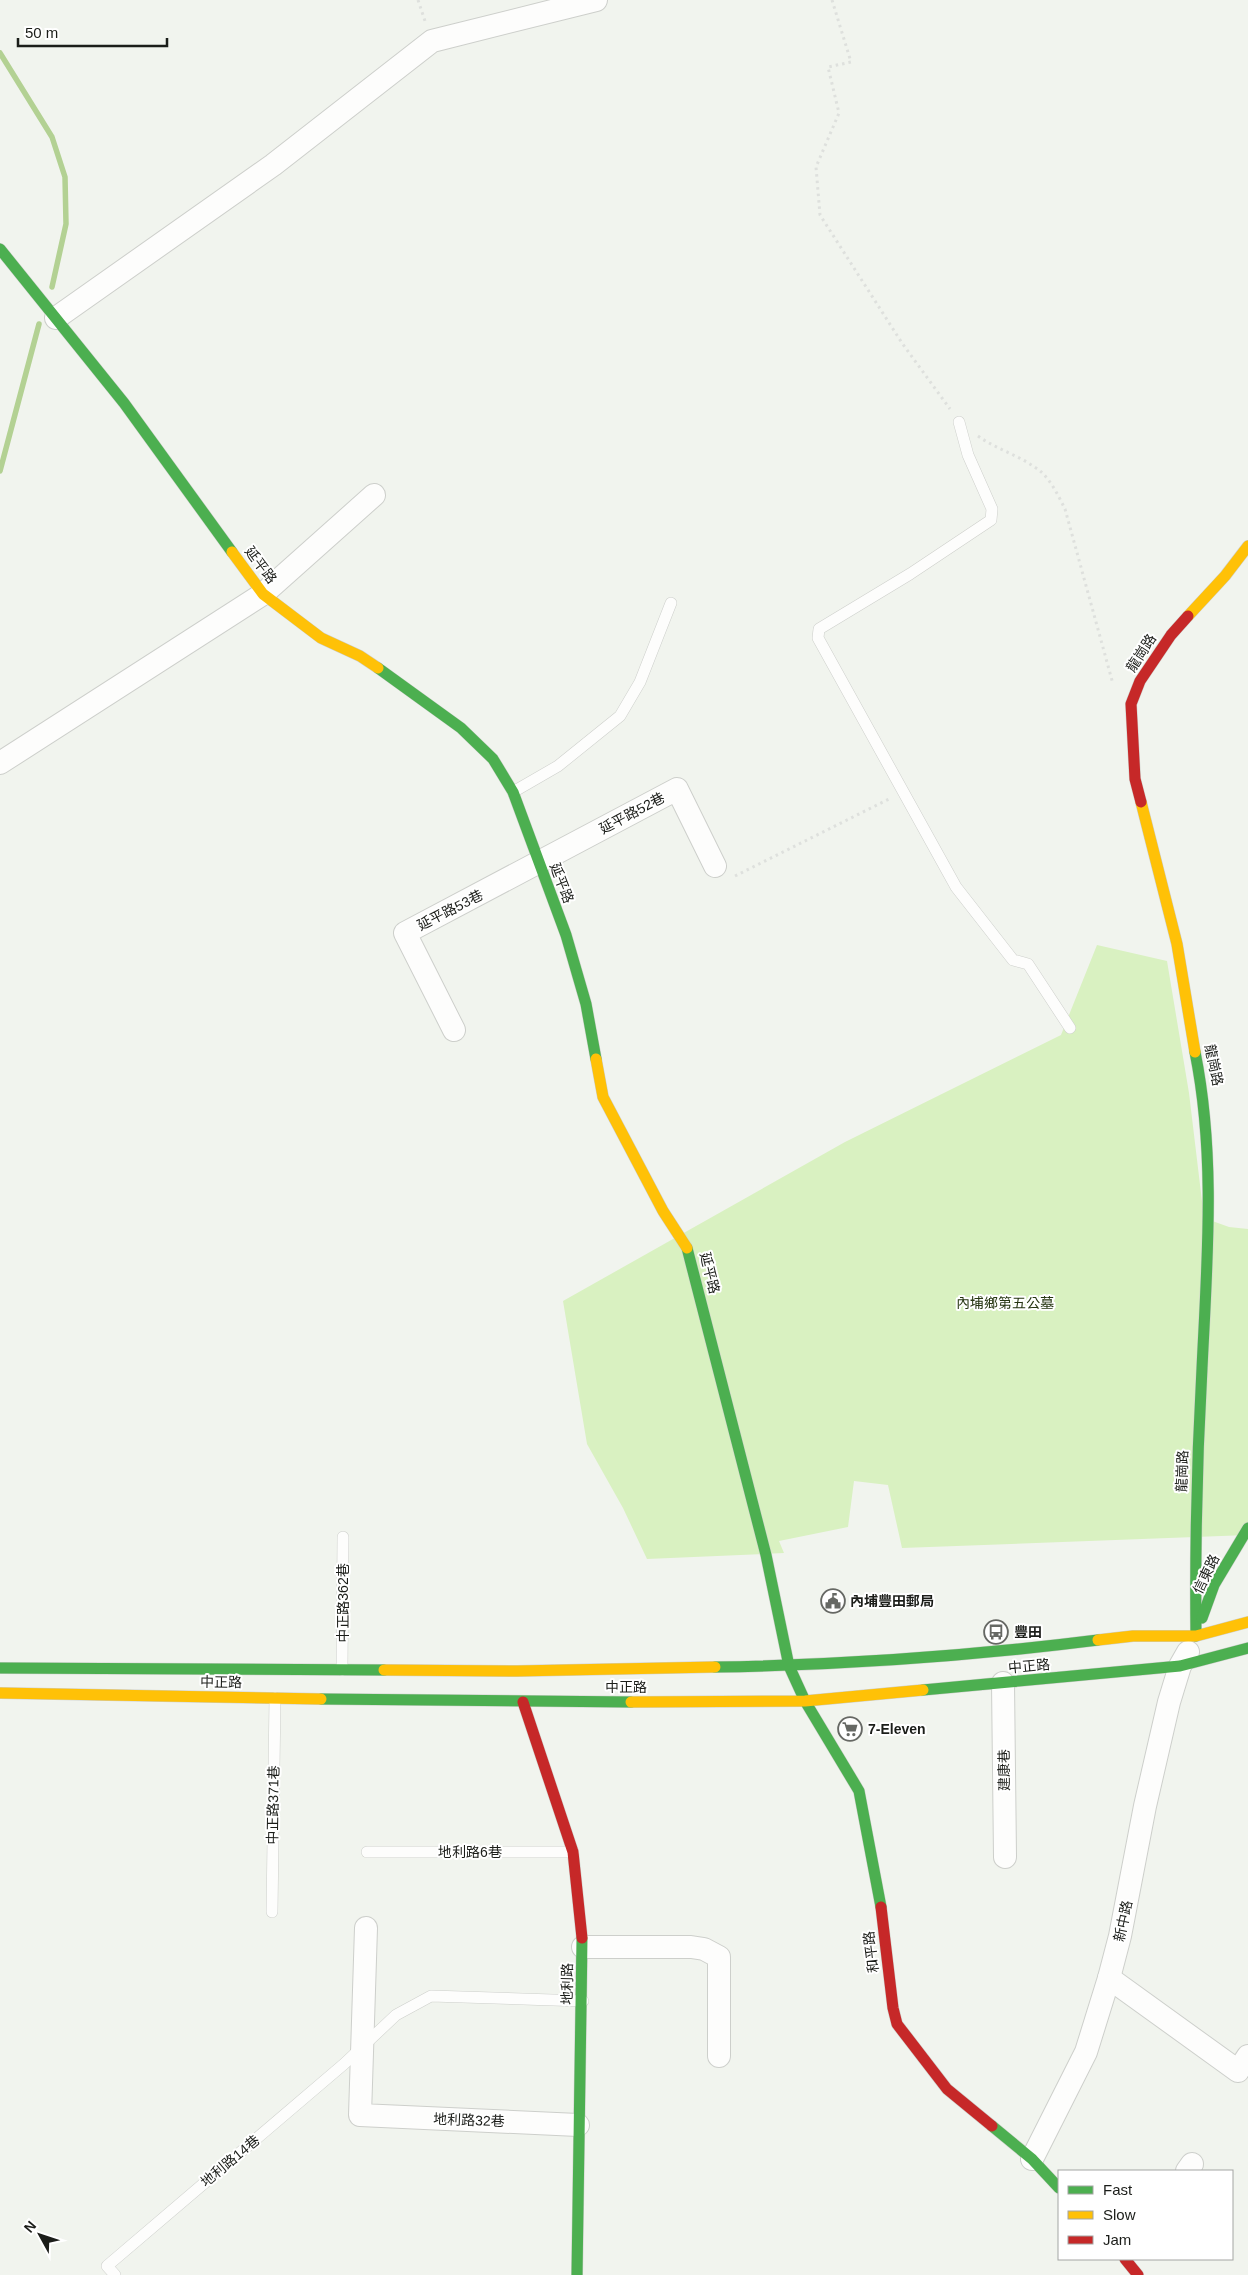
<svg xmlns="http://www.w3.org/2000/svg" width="1248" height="2275" font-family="Arial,'Noto Sans TC',sans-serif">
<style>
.green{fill:#d9f1c1}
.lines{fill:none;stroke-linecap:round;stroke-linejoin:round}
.stream{stroke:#b3d193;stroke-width:5.5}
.lane-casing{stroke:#cdcfcb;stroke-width:12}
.street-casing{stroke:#cdcfcb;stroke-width:24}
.fast-casing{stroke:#cdcfcb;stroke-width:12}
.slow-casing{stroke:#cdcfcb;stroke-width:12}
.jam-casing{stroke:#cdcfcb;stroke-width:12}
.path{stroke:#dee0dd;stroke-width:3;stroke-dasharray:2.5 4;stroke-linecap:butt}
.lane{stroke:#fdfdfc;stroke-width:11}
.street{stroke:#fdfdfc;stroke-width:22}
.fast{stroke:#4caf50;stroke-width:11}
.slow{stroke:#ffc107;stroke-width:11}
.jam{stroke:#c62828;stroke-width:11}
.labels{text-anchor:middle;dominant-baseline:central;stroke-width:4;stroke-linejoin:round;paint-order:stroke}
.street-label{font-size:14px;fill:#1b1d19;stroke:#fff}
.park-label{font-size:14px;fill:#253511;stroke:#fff}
.poi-label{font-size:14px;font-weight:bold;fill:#1b1d19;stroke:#fff;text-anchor:start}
</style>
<rect width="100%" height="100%" fill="#f1f4ee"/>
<path class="green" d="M1097,945l70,16 22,132 15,125 25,9 19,2v306l-346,13 -14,-63 -34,-4 -6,46 -69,14 5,12 -137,6 -24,-51 -36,-64 -24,-143 282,-159 216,-107z"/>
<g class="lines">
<g class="stream">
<path d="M0,53l52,84 13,40 1,47 -14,63"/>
<path d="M0,471l39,-147"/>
</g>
<g class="lane-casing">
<g id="lane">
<path d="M959,422l9,33 24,54 -1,11 -81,54 -91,55 -1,9 138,249 57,73 15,4 42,64"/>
<path d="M513,792l45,-26 62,-50 20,-34 31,-79"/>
<path d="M342,1670l1,-133"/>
<path d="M367,1852h206"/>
<path d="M272,1912l3,-214"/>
<path d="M115,2275l-8,-9 237,-202 52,-49 35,-19 152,5"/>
</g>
</g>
<g class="street-casing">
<g id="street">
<path d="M56,318l217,-153 159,-124 164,-41"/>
<path d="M0,763l263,-169 111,-99"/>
<path d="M454,1030l-49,-97 272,-144 38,77"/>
<path d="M1003,1683l2,174"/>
<path d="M366,1928l-6,187 218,10"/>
<path d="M583,1947h108l13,2 15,8v99"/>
<path d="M1109,1978l129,93 10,-15"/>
<path d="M1032,2159l54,-107 23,-74 11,-42 25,-130 24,-104 11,-36 8,-14"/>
<path d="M1187,2171l5,-7"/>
</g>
</g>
<g class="fast-casing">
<g id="fast">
<path d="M0,249l124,154 108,149"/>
<path d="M378,668l83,60 32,31 20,33 53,143 20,69 10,55"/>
<path d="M1195,1052c21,104 12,211 7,316 -5,89 -7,179 -6,268"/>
<path d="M687,1248l79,307 23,111 16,35 54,90 22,116"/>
<path d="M1202,1618l12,-33 34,-57"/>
<path d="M715,1667c128,-2 256,-11 383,-27"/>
<path d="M0,1668l384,2"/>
<path d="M923,1690l257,-24 68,-18"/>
<path d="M321,1699l310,3"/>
<path d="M992,2126l40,33 27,29"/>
<path d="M577,2275l5,-337"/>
</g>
</g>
<g class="slow-casing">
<g id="slow">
<path d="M232,552l31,42 58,44 39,18 18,12"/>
<path d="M1188,616l37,-40 23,-30"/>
<path d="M1141,802l36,142 18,108"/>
<path d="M596,1059l7,38 60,114 24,37"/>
<path d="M1098,1640l35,-4h63l52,-14"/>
<path d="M384,1670l133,1 198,-4"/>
<path d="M0,1693l321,6"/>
<path d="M631,1702l174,-1 118,-11"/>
</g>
</g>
<g class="jam-casing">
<g id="jam">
<path d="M1141,802l-6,-23 -4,-75 9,-23 31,-46 17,-19"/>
<path d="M523,1702l50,150 9,86"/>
<path d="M881,1907l12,101 4,16 50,65 45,37"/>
<path d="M1125,2259l13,16"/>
</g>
</g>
<g class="path">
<path d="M418,0l7,21"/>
<path d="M832,0l19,62 -23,5 11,46 -23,54 4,48 82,128 48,66"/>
<path d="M978,436c18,13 40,19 58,32 13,8 22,27 29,41l48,175"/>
<path d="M735,876l156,-78"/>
</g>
<use href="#lane" class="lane"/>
<use href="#street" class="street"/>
<use href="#fast" class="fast"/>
<use href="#slow" class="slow"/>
<use href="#jam" class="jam"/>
</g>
<defs>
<g id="civic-ring" transform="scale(1.25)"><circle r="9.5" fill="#fff" stroke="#666864" stroke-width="1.5"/><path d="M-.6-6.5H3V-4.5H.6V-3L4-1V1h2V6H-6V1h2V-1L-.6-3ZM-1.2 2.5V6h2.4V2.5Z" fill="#666864"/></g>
<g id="bus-ring" transform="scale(1.25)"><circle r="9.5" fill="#fff" stroke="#666864" stroke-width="1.5"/><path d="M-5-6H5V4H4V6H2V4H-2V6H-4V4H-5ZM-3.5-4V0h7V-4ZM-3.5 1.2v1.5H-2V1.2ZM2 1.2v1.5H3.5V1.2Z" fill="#666864"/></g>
<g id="supermarket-ring" transform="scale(1.25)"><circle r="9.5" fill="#fff" stroke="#666864" stroke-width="1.5"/><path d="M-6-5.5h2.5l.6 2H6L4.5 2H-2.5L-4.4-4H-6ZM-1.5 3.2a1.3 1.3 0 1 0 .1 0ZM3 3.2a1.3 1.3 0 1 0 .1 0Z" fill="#666864"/></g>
</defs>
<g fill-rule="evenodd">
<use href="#civic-ring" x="833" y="1601"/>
<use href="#bus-ring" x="996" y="1632"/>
<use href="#supermarket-ring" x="850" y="1729"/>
</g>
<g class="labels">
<g class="street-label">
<text transform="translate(261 565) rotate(53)">延平路</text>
<text transform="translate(1141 653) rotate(-57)">龍崗路</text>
<text transform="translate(632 813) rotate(-28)">延平路52巷</text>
<text transform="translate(562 883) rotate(69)">延平路</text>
<text transform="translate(450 910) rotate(-27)">延平路53巷</text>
<text transform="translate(1214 1065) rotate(78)">龍崗路</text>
<text transform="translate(710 1273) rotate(76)">延平路</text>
<text transform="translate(1182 1471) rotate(-88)">龍崗路</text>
<text transform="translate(1206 1574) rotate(-64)">信東路</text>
<text transform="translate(343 1603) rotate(-90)">中正路362巷</text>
<text transform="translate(1029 1666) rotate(-5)">中正路</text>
<text transform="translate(221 1682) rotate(1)">中正路</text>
<text x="626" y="1687">中正路</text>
<text transform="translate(1004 1770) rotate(-91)">建康巷</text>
<text transform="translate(273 1805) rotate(-89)">中正路371巷</text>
<text x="470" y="1852">地利路6巷</text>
<text transform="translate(1123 1921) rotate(-78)">新中路</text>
<text transform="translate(871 1952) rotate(-97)">和平路</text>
<text transform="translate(567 1984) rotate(-89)">地利路</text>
<text transform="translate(469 2120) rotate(2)">地利路32巷</text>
<text transform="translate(230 2161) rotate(-40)">地利路14巷</text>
</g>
<g class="park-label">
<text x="1005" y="1303">內埔鄉第五公墓</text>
</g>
<g class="poi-label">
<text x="850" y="1601">內埔豐田郵局</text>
<text x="1014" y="1632">豐田</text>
<text x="868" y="1729">7-Eleven</text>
</g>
</g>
<rect x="1058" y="2170" width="175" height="90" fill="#ffffff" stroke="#a4a5a3"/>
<rect x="1068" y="2186" width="25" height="8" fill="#4caf50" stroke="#a4a5a3"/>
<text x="1103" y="2195" font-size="15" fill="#1b1d19">Fast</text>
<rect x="1068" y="2211" width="25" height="8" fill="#ffc107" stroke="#a4a5a3"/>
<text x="1103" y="2220" font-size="15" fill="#1b1d19">Slow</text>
<rect x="1068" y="2236" width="25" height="8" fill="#c62828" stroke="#a4a5a3"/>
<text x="1103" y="2245" font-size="15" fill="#1b1d19">Jam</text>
<g transform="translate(40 2235) rotate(310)" stroke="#ffffff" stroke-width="4" paint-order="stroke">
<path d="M0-4L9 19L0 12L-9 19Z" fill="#1b1d19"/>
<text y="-8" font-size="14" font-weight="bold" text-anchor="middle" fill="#1b1d19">N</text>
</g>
<path d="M18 38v8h149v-8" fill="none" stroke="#1b1d19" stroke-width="2.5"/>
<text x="25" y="38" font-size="15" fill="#1b1d19" stroke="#ffffff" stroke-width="4" paint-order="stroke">50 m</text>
</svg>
